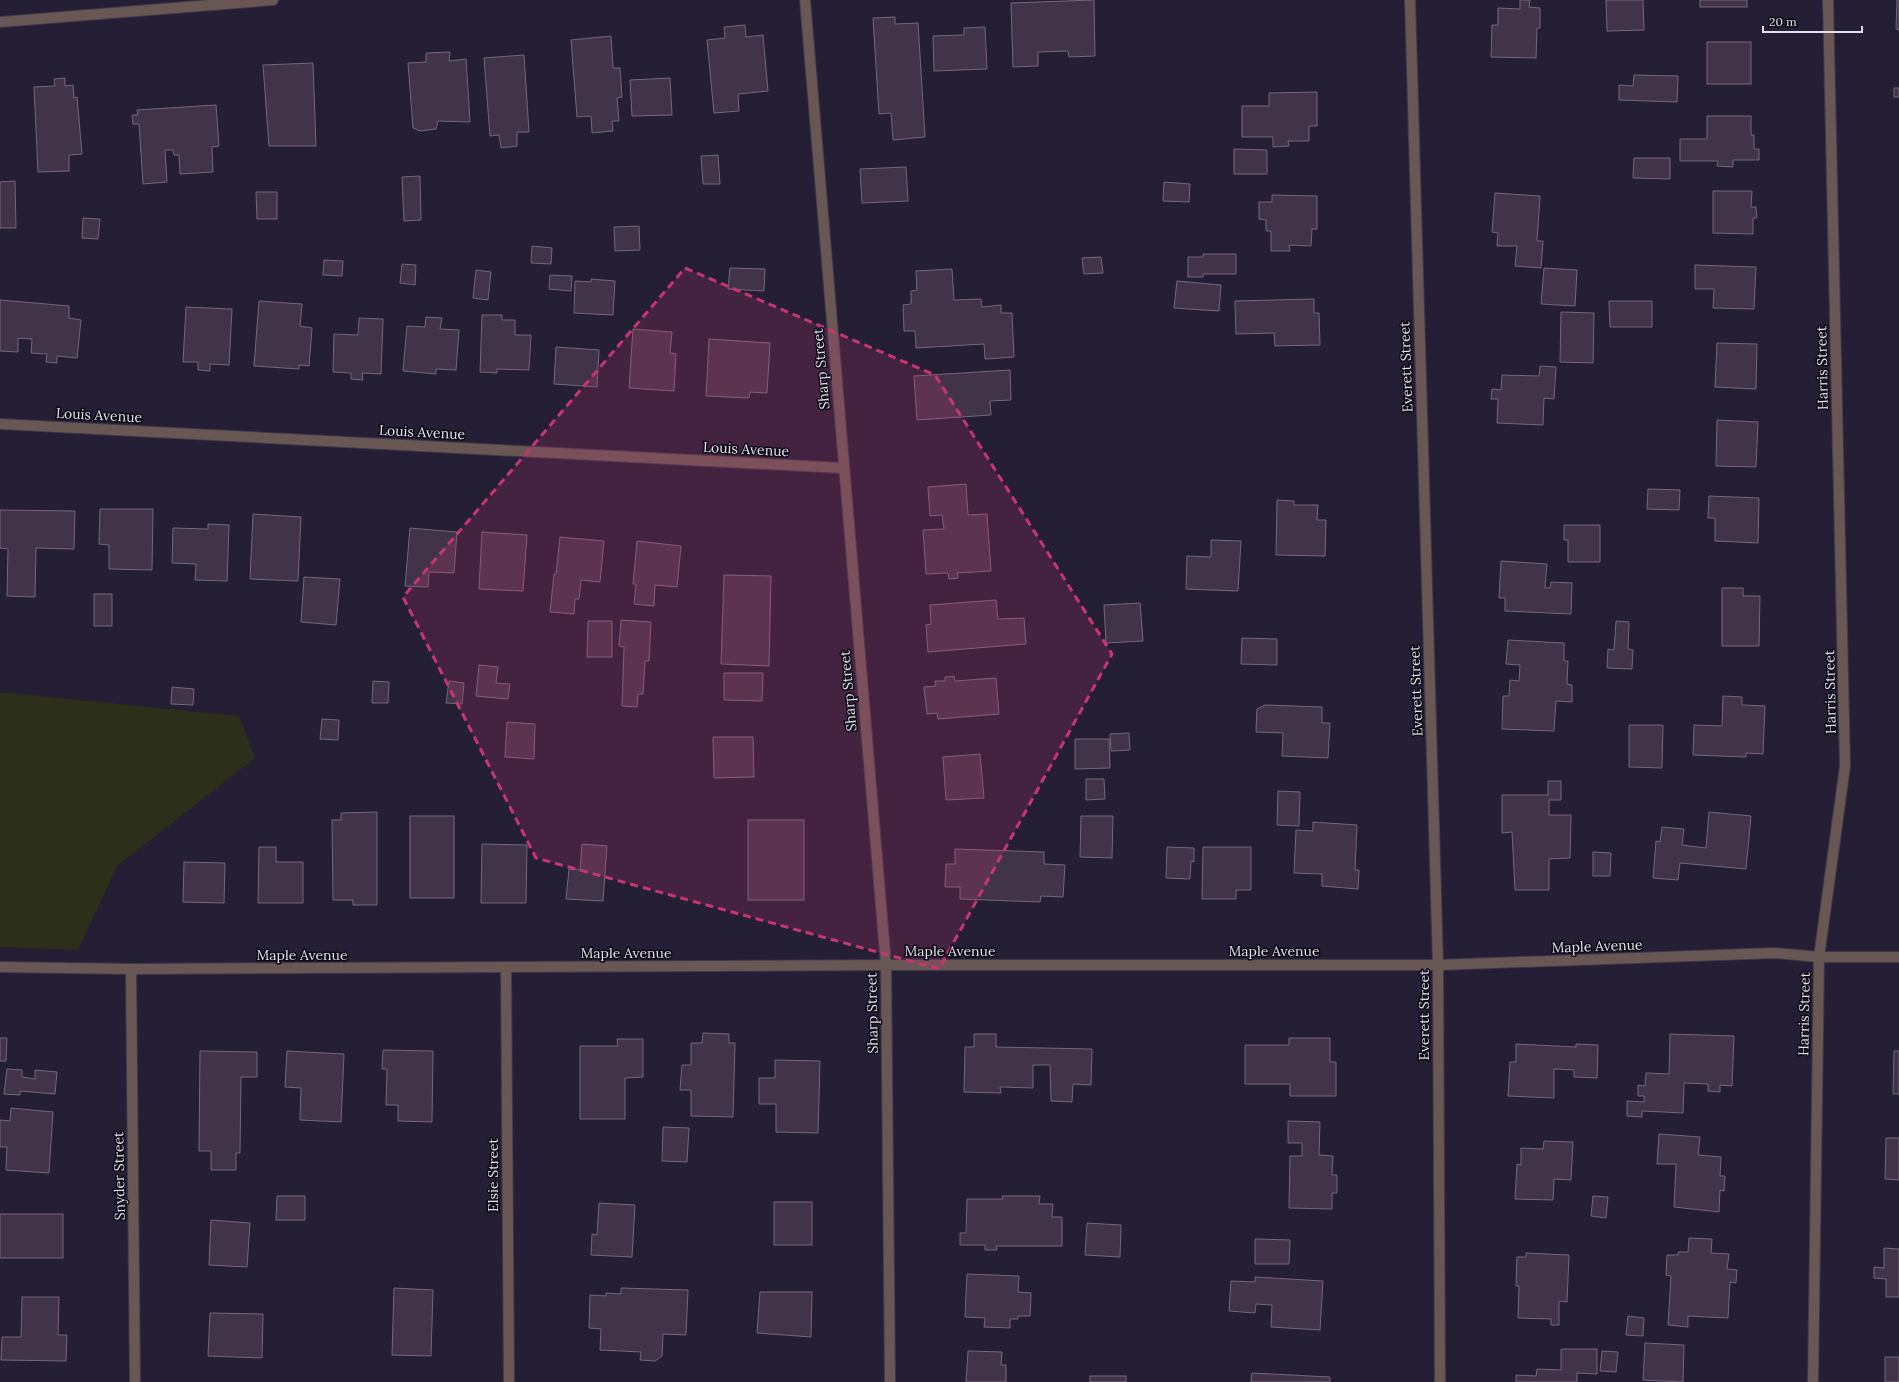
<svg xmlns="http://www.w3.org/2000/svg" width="1899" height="1382" font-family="Lora,serif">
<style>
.green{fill:#2c2f1a}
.building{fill:#423448;stroke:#76667d}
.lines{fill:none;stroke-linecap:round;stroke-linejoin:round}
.minor-casing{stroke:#3f3a4e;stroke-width:12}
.minor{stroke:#695754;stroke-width:10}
.marked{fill:#c73671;fill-opacity:0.2;stroke:#c73671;stroke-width:3;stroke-dasharray:8 5;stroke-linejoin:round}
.labels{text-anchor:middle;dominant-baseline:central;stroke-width:3;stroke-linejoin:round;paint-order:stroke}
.street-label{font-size:14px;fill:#e3e0ef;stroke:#0d0b14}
</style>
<rect width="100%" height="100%" fill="#241f34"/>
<path class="green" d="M0,692l239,24 16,42 -138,108 -39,84 -78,-3z"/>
<g class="building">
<path d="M1094,0l1,56 -26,1 -1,-6 -30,1v14l-25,1 -2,-64z"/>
<path d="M1520,0h10l-1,7 11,1v20h-3l-1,30 -45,-1 1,-32h6v-17l22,1z"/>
<path d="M1606,0h37l1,30 -37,1z"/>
<rect x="1700" y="0" width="47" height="7"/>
<path d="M1897,0h2v30l-3,-1z"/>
<path d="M895,17v7l23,-1 7,114 -32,3 -2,-27 -12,1 -6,-96z"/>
<path d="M745,25l1,12 17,-2 5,56 -30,3 1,17 -25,2 -7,-73 18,-2 -1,-11z"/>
<path d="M985,27l2,42 -53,2 -1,-35 31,-1v-7z"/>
<path d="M611,36l2,32h7l2,29 -5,1 2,23h-7l1,10 -21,2 -1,-17 -14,1 -6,-77z"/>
<rect x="1707" y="42" width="44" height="42"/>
<path d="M450,52l-1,9 17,-2 4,63 -32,-1 -2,8 -16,2 -7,-3 -5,-65 18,-1v-9z"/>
<path d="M524,55l5,77h-12v14l-16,2 -2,-13 -9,1 -6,-78z"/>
<path d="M313,63l3,83h-47l-6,-81z"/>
<path d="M1634,75l44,1 -1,26 -58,-2v-15l14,1z"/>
<path d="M65,78v8l8,-1 1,13 3,-1 5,57 -13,1v16l-31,1 -4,-85 21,-1 -1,-7z"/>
<path d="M670,78l2,37 -40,1 -2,-36z"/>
<rect x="1894" y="88" width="5" height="9"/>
<path d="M1317,92v34h-8v15h-21l1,5 -16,1v-10h-31v-31h27v-13z"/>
<path d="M216,105l3,41 -7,1 1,25 -33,2 -1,-19h-5l-1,-5h-8l2,32 -24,2 -4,-60h-6l-1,-9h6l-1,-5z"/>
<path d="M1707,116h44v19h3v14h5v11h-26v7l-16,-1 1,-5h-38v-22h27z"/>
<path d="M1234,149l33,1v24h-33z"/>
<path d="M718,155l2,29h-17l-2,-28z"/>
<path d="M1634,158h36v21l-37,-1z"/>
<path d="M906,167l2,34 -46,2 -2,-34z"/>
<path d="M420,176l1,44 -17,1 -2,-44z"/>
<path d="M15,181l1,47h-16v-46z"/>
<path d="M1164,182l26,2 -1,18 -26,-1z"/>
<path d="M1713,191h39l-1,16h5l1,11h-4v16l-40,-1z"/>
<path d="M256,192h21v27h-20z"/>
<path d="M1495,193l45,3 -3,45h6l-2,27 -26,-2 2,-20h-20l1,-13 -6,-1z"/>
<path d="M1272,195l45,1v33h-5l-1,17 -22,-1 1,6h-19v-20h-5v-11l-7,-1v-17h13z"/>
<path d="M83,218l17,1 -2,20 -16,-1z"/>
<path d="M639,226l1,24 -25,1 -1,-24z"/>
<path d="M532,246l20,2 -1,16 -20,-1z"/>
<path d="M1203,254h33v20h-33v3h-15v-20h15z"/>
<path d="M1101,257l2,16 -19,1 -2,-16z"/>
<path d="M324,260l19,1 -1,15 -19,-1z"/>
<path d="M402,264l14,1 -1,20 -15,-2z"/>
<path d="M1695,265l61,2 -2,42 -41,-1 1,-19h-19z"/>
<path d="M730,268l35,1 -1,22 -36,-2z"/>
<path d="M1544,268l33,2 -2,36 -34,-2z"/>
<path d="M952,269l2,31 27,-1 1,8 19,-2v8h11l2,44 -29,2 -1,-15 -68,4 -1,-17h-11l-1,-26 8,-1v-13l6,-1 -1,-19z"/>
<path d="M476,270l15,2 -3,28 -15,-2z"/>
<path d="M550,275l22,1 -1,15 -22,-2z"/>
<path d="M591,279l24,2 -2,34 -39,-2 1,-32 16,1z"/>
<path d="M1177,281l44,4 -2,26 -45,-3z"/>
<path d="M1314,299v14h5l1,32 -45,1 -1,-13 -38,1 -1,-33z"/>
<path d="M0,300l69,6v12l12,2 -4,38 -20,-2v7l-11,-1 1,-8 -16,-1 1,-14 -14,-1v14l-18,-1z"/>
<path d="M259,301l43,3 -2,22 12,2 -3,38 -10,-1v4l-45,-3z"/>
<path d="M1609,301h43v26h-42z"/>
<path d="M186,307l46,2 -3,56 -19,-1v7l-12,-1v-8h-15z"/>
<path d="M1561,312l33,1 -1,50 -33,-1z"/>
<path d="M482,315h20v5h13v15h16l-2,35 -32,-1v4l-17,-1z"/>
<path d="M426,317l16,1 -2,11 19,1 -3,40 -20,-1v5l-33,-3 4,-45 18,1z"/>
<path d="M359,318l24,1 -2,55 -19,-1 1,7 -12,-1v-6l-18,-1 1,-38 24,1z"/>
<path d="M633,329l39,3 -2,21 6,1 -2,37 -45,-3z"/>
<path d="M709,339l61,4 -3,50 -17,-1 -1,6 -43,-2z"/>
<path d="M1717,343l40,1 -1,45 -41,-2z"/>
<path d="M556,347l43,3 -2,37 -43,-3z"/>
<path d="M1540,366l16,1 -2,32 -10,-1 -1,27 -46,-2 1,-24h-7l1,-10 9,1 1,-15 37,1z"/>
<path d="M1010,370l1,30 -21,1 1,14 -74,5 -3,-44z"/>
<path d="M1717,420l41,2 -2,45 -40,-1z"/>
<path d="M966,484l2,31 19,-1 4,57 -34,2 1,5 -9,1 -1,-6 -22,1 -3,-44 21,-1 -2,-14 -12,1 -2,-29z"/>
<path d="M1648,489l32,1 -1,20 -32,-1z"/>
<path d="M1709,496l50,2 -1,45 -43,-2v-23h-7z"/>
<path d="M1277,500l17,1v4h24l-1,15h9l-1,36 -49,-1z"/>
<path d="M100,509h53l-1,61 -43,-1v-24l-10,-1z"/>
<path d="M0,510l75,1 -1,38 -38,-1 -1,49 -28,-1 1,-47 -8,-1z"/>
<path d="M253,514l48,3 -3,64 -48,-2z"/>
<path d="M208,524l21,1 -2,56 -32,-1 1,-16 -24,-1 1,-35 35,1z"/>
<path d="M1564,525h36v37h-32v-22h-4z"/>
<path d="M410,528l47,4 -3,41 -25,-1 -1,15 -23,-1z"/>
<path d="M482,532l45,3 -4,56 -44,-2z"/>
<path d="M560,537l44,4 -4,41 -19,-2 -2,19h-4l-1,15 -24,-2 4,-38h2z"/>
<path d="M1211,540l30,1 -3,50 -52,-2 1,-33 24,1z"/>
<path d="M637,541l44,5 -4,41 -22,-2 -1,21 -20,-2 2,-20h-3z"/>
<path d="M1501,561l46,3 -2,24h5l1,-6 21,1 -1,31 -66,-3v-13h-6z"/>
<path d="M724,575l47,1 -2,90 -48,-2z"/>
<path d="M304,577l36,2 -4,46 -35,-3z"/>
<path d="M1722,588h21v8h17l-1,50h-37z"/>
<rect x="94" y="594" width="18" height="32"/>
<path d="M996,600l2,19 26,-1 2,26 -98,8 -2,-27 5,-1 -1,-19z"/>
<path d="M1140,603l3,38 -37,2 -2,-38z"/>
<path d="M621,620l30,2 -2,39h-4l-2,33h-5l-1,13 -15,-1 2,-59 -5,-1z"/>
<path d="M588,621h24v36h-25z"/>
<path d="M1616,621l13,1 -1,27 5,1 -1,19 -25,-1 1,-19 6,1z"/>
<path d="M1242,638l35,1v26l-36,-1z"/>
<path d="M1508,640l56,3v18h4l-1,23 5,1v17l-16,-1 -2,30 -52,-2 1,-33h6l1,-16 9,1 1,-16 -14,-1z"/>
<path d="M479,665l19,2 -2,16 14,1 -2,15 -32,-3z"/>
<path d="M724,673h39l-1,28 -38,-1z"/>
<path d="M954,676l1,5 41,-3 3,36 -61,5 -1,-6 -10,1 -3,-27 12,-1 -1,-5h10v-4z"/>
<path d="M373,681l16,1 -1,21h-16z"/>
<path d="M449,681l15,2 -2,21 -16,-1z"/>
<path d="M172,687l22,2 -1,16 -22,-1z"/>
<path d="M1723,696l19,1v8l23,1 -2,48 -17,-1v4l-53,-2 1,-30 28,1z"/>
<path d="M1265,705l57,2v16h8l-2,35 -46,-2 1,-23 -27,-1 1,-23z"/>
<path d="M322,719l17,1 -1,20 -18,-1z"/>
<path d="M507,722l28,2 -1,35 -29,-2z"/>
<path d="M1629,725h34l-1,43 -33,-1z"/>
<path d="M1129,733l1,17 -19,1 -1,-17z"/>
<path d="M713,737h40l1,40 -40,1z"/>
<path d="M1075,739h34l1,29 -35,1z"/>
<path d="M980,754l4,44 -38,2 -3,-43z"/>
<path d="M1086,779h18l1,20 -19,1z"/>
<path d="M1548,781h13v19h-12v15h22l-1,43 -21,1v31h-34l-3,-58 -10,1v-38h46z"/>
<path d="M1278,791l22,1 -1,34 -22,-1z"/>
<path d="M377,812v93h-24v-5h-20l-1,-80h9v-7z"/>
<path d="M1709,812l42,4 -5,53 -66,-6 -2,17 -25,-2 3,-37 4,1 2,-15 22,2 -2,16 24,3z"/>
<rect x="410" y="816" width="44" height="82"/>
<path d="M1081,816h32l-1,42 -32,-1z"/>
<rect x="748" y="820" width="56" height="80"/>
<path d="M1313,822l44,3 -2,45h4l-1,19 -36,-3v-12l-28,-1 2,-43 17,1z"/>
<path d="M482,844l45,1 -1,58h-45z"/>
<path d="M582,844l25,2 -4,55 -37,-2 3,-30 11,1z"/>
<path d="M259,847h17v15h27v41h-45z"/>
<path d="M1167,847l27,1v14l-3,-1 -1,18 -24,-1z"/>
<path d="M1203,847h48v43h-15v9h-34z"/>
<path d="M955,849l89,3v12l21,1 -2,32 -22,-1 -1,6 -80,-3v-12h-15l1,-23h9z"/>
<path d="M1593,852l18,1 -1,23h-17z"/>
<path d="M184,862l41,1 -1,40 -41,-1z"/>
<path d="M703,1033l26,1v9h6l-2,74 -42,-1v-26h-11l2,-25h9v-22h11z"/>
<path d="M974,1034h22v13l96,2 -1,36 -18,-1 -1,18 -21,-1 -1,-36h-17v23l-33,-1 1,6 -37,-1 1,-45h9z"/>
<path d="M1670,1034l64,2 -2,50 -12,-1v7l-12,-1v-7l-24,-1 -1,30 -41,-2v6l-15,-1v-15l17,1v-6h-6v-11l7,1 1,-13 23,1z"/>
<path d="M0,1038h7l-1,23h-6z"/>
<path d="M1289,1038h41v24h6v34h-46v-12h-45v-39h44z"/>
<path d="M617,1039h26v38l-18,1v41h-45v-73h38z"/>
<path d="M1516,1044l60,3v-3l22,1 -1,33 -23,-1v-7l-20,-1v29l-46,-2 2,-34h6z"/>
<path d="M383,1050l50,1 -1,71 -34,-1v-16h-12l1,-36h-5z"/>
<path d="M200,1051l57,1v25h-16l-1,76h-4v17h-25v-19h-12z"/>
<path d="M287,1051l57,3 -3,68 -41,-2 1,-32 -16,-1z"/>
<path d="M1894,1051h5v43h-6z"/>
<path d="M775,1060l45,1 -2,72 -42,-1v-28h-17v-26h16z"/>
<path d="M7,1069l15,1v7l13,2v-9l22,2 -2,22 -35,-3v4l-16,-1z"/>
<path d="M11,1108l42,4 -4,61 -43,-3 1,-23h-7v-27l10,1z"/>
<path d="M1288,1121l32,1 -1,33 14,1 -1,19h5v18h-5v16l-43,-1 1,-52h12v-13h-14z"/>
<path d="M663,1127l26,1 -2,34 -25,-1z"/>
<path d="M1659,1134l41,3 -2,18 23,2 -1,19h5l-1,15 -4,-1 -1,22 -45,-5 2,-43h-19z"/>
<path d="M1886,1138h13v42l-14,-1z"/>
<path d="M1544,1141l29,1 -2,38 -17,-1 -1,21 -38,-1 2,-35 4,1v-17l22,1z"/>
<path d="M277,1196h28v24h-29z"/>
<path d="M1002,1196h38l-1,8h14l-1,13h10v29h-66l1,4h-12v-5h-25v-12h6l1,-34h36z"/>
<path d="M1593,1196l15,1 -2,21 -15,-2z"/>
<rect x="774" y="1202" width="38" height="43"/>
<path d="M599,1203l36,2 -3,52 -41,-2 1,-21 5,1z"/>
<rect x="0" y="1214" width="63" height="44"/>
<path d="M211,1220l39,3 -3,44 -38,-2z"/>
<path d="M1087,1223l34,2 -1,32 -35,-2z"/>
<path d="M1689,1238l23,1 -1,14 18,1 -2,15 10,1 -1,13 -6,-1 -2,36 -40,-2v11l-20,-2 3,-49 -5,-1 1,-20h11v-3h10z"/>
<path d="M1255,1239l35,1 -1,24h-34z"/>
<path d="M1884,1248l15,1v48h-13v-18l-12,-1v-11l10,1z"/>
<path d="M1526,1253l43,2 -2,47 -8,-1v24h-8v-6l-33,-1 1,-32h-3l1,-29h9z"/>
<path d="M967,1274l52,2 -1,16 13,1 -1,23h-12v3h-8v9l-26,-1 1,-9 -20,-1z"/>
<path d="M1255,1277l68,4 -3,49 -49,-3 1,-22 -16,-1 -1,9 -26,-2 2,-30 24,1z"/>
<path d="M394,1288l39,2 -2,66 -39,-1z"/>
<path d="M621,1288l67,2 -2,45 -23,-1 -1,22 -7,5 -15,-1 1,-8 -41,-2 1,-21 -12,-1 1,-33 16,1v-3l15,1z"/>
<path d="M760,1292h52l-1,45 -54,-4z"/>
<path d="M22,1297h37l-1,38h9l-1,26 -65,-1 1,-23h19z"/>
<path d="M210,1313l53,1 -1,44 -54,-2z"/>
<path d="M1628,1316l16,2 -1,18 -17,-1z"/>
<path d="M1645,1343l39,2 -1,37 -40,-2z"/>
<path d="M1561,1349h36v25l-20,-1v9h-61v-7l20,1 1,-7 24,1z"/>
<path d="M968,1351l34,1 -1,13h5v17h-40z"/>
<path d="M1602,1351l16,1 -2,20 -16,-1z"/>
<rect x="1885" y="1357" width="14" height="25"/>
<path d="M1252,1373l78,4v5h-79z"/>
<rect x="1090" y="1376" width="36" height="6"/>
</g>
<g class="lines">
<g class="minor-casing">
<g id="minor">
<path d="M805,0l81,965 4,417"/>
<path d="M1410,0l28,965 2,417"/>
<path d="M0,22l273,-22"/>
<path d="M0,424l843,44"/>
<path d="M0,967l131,2 755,-4h552l337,-12 44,4h80"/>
<path d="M506,968l3,414"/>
<path d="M131,969l4,413"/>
<path d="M1813,1382l6,-425 26,-191 -17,-766"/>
</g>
</g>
<use href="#minor" class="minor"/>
</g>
<path class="marked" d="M685,268l250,107 177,279 -173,315 -403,-111 -133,-261z"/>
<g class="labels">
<g class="street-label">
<text transform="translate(1406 367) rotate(-92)">Everett Street</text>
<text transform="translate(1822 368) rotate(-91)">Harris Street</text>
<text transform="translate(821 369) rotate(-95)">Sharp Street</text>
<text transform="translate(99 415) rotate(3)">Louis Avenue</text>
<text transform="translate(422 432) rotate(3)">Louis Avenue</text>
<text transform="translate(746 449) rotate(3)">Louis Avenue</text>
<text transform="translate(848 691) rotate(-95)">Sharp Street</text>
<text transform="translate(1416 691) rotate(-92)">Everett Street</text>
<text transform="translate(1830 692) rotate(-91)">Harris Street</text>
<text transform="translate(1597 946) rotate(-2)">Maple Avenue</text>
<text x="950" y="951">Maple Avenue</text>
<text x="1274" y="951">Maple Avenue</text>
<text x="626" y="953">Maple Avenue</text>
<text x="302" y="955">Maple Avenue</text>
<text transform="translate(872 1013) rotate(-91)">Sharp Street</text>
<text transform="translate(1804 1014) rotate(-89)">Harris Street</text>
<text transform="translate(1424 1015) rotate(-90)">Everett Street</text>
<text transform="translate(493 1175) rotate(-90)">Elsie Street</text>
<text transform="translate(119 1176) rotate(-91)">Snyder Street</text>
</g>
</g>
<path d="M1763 26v6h99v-6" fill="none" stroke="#e3e0ef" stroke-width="2"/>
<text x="1769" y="26" font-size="12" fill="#e3e0ef" stroke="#0d0b14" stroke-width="3" paint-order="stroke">20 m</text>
</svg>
